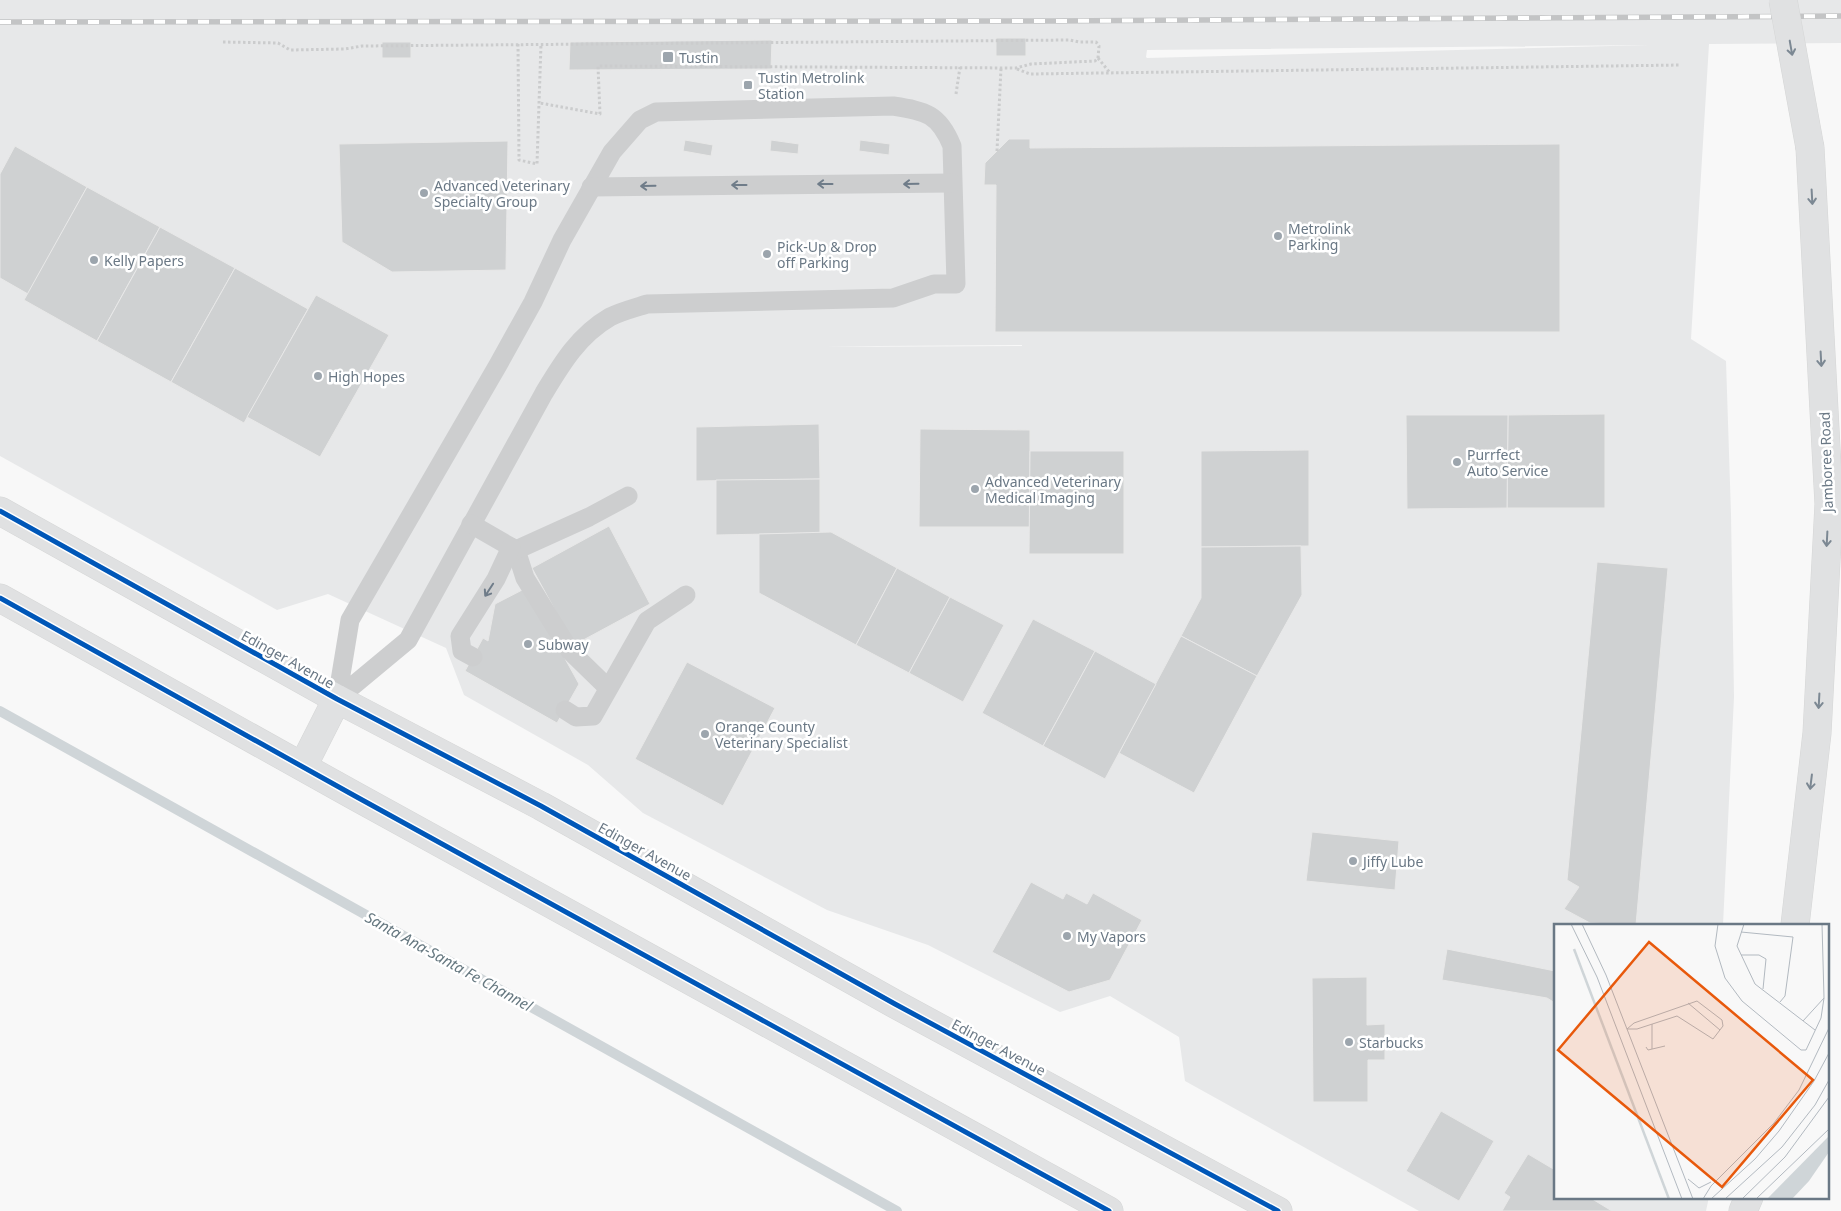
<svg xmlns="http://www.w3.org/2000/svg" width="1841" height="1211" font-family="'Noto Sans',sans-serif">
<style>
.built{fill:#e7e8e9;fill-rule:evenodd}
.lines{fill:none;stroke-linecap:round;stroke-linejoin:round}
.stream{stroke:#cfd5d8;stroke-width:10}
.building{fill:#cfd1d2;stroke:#e8e8e8}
.primary-casing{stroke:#d5d6d6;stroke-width:29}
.path{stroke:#cbcccd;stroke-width:3;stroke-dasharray:2.5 2.5;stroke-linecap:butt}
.lane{stroke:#cdcecf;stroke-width:19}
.primary{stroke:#e0e1e2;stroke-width:28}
.rail-casing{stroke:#c3c4c5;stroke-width:5.5}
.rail{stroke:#fff;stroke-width:4;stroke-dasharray:11;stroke-linecap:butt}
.primary-bridge-casing{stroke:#d5d6d6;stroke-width:29;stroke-linecap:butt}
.primary-bridge{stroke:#e0e1e2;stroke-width:28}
.cycleway-casing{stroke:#fff;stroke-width:8}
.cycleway{stroke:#0057b8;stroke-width:5}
.oneway{stroke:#7c8893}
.oneway2{stroke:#6f7c89}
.poi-dot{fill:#9ca5ad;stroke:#fff;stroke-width:2}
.labels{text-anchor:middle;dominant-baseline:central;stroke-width:5;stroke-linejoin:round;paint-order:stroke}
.poi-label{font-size:14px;fill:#6a7885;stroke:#fff;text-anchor:start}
.street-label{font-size:14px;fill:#6a7885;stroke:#fff}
.water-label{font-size:15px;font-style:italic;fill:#667880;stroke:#fff}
.inset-river{fill:none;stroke:#cfd5d8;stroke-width:2.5}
.inset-road{fill:none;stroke:#b2b9c0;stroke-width:1}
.view{fill:#e8590c;fill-opacity:0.15;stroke:#e8590c;stroke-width:2.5}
.inset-edge{fill:none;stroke:#6a7885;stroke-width:2.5}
</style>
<rect width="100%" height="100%" fill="#f8f8f8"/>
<path class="built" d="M0,0h1841v43l-132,1 -18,295 35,22 5,153 3,183 -11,228h-168v272h154l-3,14h-287l-234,-130 -6,-44 -69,-41 -50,16 -132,-67 -101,-35 -184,-97 -55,-48 -124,-70 -18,-47 -118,-54 -51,16 -277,-154zM1649,45l-502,13 -1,-1 1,-7zM1022,345v1l-196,1 51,-1z"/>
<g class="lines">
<path class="stream" d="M0,711l897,500"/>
</g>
<g class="building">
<rect x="996" y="38" width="30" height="18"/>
<path d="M772,40l-1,29 -202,1 1,-28z"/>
<rect x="382" y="42" width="29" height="16"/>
<path d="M1009,139h21v9l530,-4v188h-565l1,-147h-12l1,-22z"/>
<path d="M685,140l28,5 -2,11 -28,-5z"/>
<path d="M771,140l28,4 -1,10 -28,-3z"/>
<path d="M860,140l30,4 -1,11 -30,-4z"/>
<path d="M508,141l-2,129 -114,2 -50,-30 -3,-98z"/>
<path d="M15,146l72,41 -59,107 -28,-16v-104z"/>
<path d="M87,187l73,40 -63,114 -73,-41z"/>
<path d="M160,227l75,41 -64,114 -74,-41z"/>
<path d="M235,268l73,41 -64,114 -73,-41z"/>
<path d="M316,295l73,40 -69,122 -73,-40z"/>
<path d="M1605,414v94h-98l1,-93z"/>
<path d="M1406,415h102l-1,93 -100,1z"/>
<path d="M819,424l1,55 -124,2v-54z"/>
<path d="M920,429l110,1v97h-111z"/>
<path d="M1309,450v96l-108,1v-96z"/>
<path d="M1030,451h94v103h-95z"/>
<path d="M820,479v54l-104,2v-55z"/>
<path d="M609,526l41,78 -76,41 -42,-77z"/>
<path d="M831,532l66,36 -41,77 -97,-52v-59z"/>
<path d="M1301,546l1,49 -45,81 -76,-40 20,-38v-51z"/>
<path d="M1597,562l71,6 -32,357 -46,-2 -26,-14 15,-22 -12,-7z"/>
<path d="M897,568l53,29 -41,76 -53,-28z"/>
<path d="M526,588l53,96 -22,39 -92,-52 18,-33 5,3 7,-37z"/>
<path d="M950,597l54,28 -41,77 -54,-29z"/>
<path d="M1033,619l62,32 -52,95 -61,-33z"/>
<path d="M1181,636l76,40 -63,117 -75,-40z"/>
<path d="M1095,651l61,33 -51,95 -62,-33z"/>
<path d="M687,662l88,46 -52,98 -88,-47z"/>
<path d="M1312,832l87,9 -4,49 -89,-9z"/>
<path d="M1031,882l32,17 3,-6 21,11 6,-11 49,27 -32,60 -41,12 -77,-40z"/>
<path d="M1447,949l108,22v32l-8,-5 -105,-18z"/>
<path d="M1367,977v48l18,-1v36h-17v42h-55l-1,-124z"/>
<path d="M1441,1111l53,30 -35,60 -53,-30z"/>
<path d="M1528,1154l27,16v27h34l23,14h-110l8,-14 -6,-4z"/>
</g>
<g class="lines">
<g class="primary-casing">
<g id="primary">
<path d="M0,511l337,188 204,107 354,198 383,207"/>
<path d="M0,598l355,198 754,415"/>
<path d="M303,766l34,-67"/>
<path d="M1795,925l22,-192 12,-229 -19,-356"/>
<path d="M1743,1211l6,-14"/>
</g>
</g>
<g class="path">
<path d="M223,42l55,1 12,7 55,-1 17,-3 708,-6 9,2h17l3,4 -1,12 -3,3 -64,3 -15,4 -418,-2 2,48 -60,-11"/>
<path d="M518,44l1,116 18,4 4,-120"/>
<path d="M1098,58l12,15"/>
<path d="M1017,69l13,5 651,-9"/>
<path d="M956,94l4,-27"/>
<path d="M997,151l4,-83"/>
</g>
<g class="lane">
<path d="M893,106c33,5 46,8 59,40l4,138h-22l-41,14 -246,6c-12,4 -25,7 -37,13 -31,18 -48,46 -66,76l-136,247 -71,59 13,-79 148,-255 35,-63 29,-62 50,-88 28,-32 16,-8z"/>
<path d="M591,187l361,-4"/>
<path d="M471,524l45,26 9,28 45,73 38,37"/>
<path d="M516,550l73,-33 39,-21"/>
<path d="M473,657l-11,-6 -2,-15 36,-57 15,-32"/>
<path d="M565,710l11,7 17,-1 54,-95 39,-26"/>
</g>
<use href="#primary" class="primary"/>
<g class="rail-casing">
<path id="rail" d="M0,22l1053,-1 788,-5"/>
</g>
<use href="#rail" class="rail"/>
<g class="primary-bridge-casing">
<path id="primary-bridge" d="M1783,0l27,148"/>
</g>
<use href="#primary-bridge" class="primary-bridge"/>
<g class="cycleway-casing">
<g id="cycleway">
<path d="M0,511l337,188 204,107 354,198 383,207"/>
<path d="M0,598l355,198 754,415"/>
</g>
</g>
<use href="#cycleway" class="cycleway"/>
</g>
<defs><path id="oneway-shaft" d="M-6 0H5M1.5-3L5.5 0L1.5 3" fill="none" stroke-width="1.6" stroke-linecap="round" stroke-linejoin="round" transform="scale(1.25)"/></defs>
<g class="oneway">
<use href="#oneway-shaft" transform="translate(1791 48) rotate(80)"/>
<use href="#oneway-shaft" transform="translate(1812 197) rotate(87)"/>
<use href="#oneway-shaft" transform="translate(1821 359) rotate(87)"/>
<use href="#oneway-shaft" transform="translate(1827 539) rotate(93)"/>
<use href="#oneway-shaft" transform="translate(1819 701) rotate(93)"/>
<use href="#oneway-shaft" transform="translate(1811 782) rotate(97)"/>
</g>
<g class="oneway2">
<use href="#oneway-shaft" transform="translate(825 184) rotate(180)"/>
<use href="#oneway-shaft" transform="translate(911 184) rotate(179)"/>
<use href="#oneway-shaft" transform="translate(739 185) rotate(180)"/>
<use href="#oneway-shaft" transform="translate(648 186) rotate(179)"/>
<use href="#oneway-shaft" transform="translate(489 590) rotate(123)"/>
</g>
<g class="poi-dot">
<rect x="662" y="51" width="12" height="12" rx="2.5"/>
<rect x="743" y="80" width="10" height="10" rx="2.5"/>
<circle cx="424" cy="193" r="5"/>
<circle cx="1278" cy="236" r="5"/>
<circle cx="767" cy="254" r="5"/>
<circle cx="94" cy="260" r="5"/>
<circle cx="318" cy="376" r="5"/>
<circle cx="1457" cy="462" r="5"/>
<circle cx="975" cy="489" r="5"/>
<circle cx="528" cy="644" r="5"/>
<circle cx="705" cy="734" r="5"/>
<circle cx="1353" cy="861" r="5"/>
<circle cx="1067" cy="936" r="5"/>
<circle cx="1349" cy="1042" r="5"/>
</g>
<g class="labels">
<g class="poi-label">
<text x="679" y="57">Tustin</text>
<text x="758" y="77">Tustin Metrolink<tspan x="758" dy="16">Station</tspan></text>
<text x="434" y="185">Advanced Veterinary<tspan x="434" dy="16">Specialty Group</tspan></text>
<text x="1288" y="228">Metrolink<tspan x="1288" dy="16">Parking</tspan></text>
<text x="777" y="246">Pick-Up &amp; Drop<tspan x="777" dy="16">off Parking</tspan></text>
<text x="104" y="260">Kelly Papers</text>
<text x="328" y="376">High Hopes</text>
<text x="1467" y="454">Purrfect<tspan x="1467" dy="16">Auto Service</tspan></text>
<text x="985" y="481">Advanced Veterinary<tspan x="985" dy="16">Medical Imaging</tspan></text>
<text x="538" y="644">Subway</text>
<text x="715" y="726">Orange County<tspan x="715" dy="16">Veterinary Specialist</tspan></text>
<text x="1363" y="861">Jiffy Lube</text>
<text x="1077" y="936">My Vapors</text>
<text x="1359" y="1042">Starbucks</text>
</g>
<g class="street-label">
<text transform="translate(1826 462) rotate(-92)">Jamboree Road</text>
<text transform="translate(288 659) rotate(29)">Edinger Avenue</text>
<text transform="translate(645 851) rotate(29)">Edinger Avenue</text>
<text transform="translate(999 1047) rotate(28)">Edinger Avenue</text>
</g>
<g class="water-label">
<text transform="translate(449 961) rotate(29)">Santa Ana-Santa Fe Channel</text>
</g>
</g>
<g transform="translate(1554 924)">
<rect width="275" height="275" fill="#f8f8f8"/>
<path d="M275,212v16l-20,29 -17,18h-25z" fill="#cfd5d8"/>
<path class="inset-river" d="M20,25l95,250"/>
<path class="inset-road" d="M17,0l26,53 85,222M28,0l24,51 87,224M164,0l-3,22 10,32 17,23 59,49h5l15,-32 3,-20M190,0l-7,22 18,38 60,46M187,8l52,5 -8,59 -5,6M187,31h18l7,4 -3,30M143,77l25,19 1,6 -10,13 -36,-23 -40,13h-10l7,-6zM134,79l32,27M249,97l21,-23 -2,-74M92,123l2,3 17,-4M98,125v-25M134,255l11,9 12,-6M149,275l8,-13 63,-63 25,-33 30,-62M157,275l44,-40 24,-28 35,-50 15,-28M171,275l57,-52 33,-42 14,-25M188,275l43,-42 44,-60M202,275l73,-70"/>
<path class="view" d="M95,18l164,138 -91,107 -164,-137z"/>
<rect width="275" height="275" class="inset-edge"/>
</g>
</svg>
